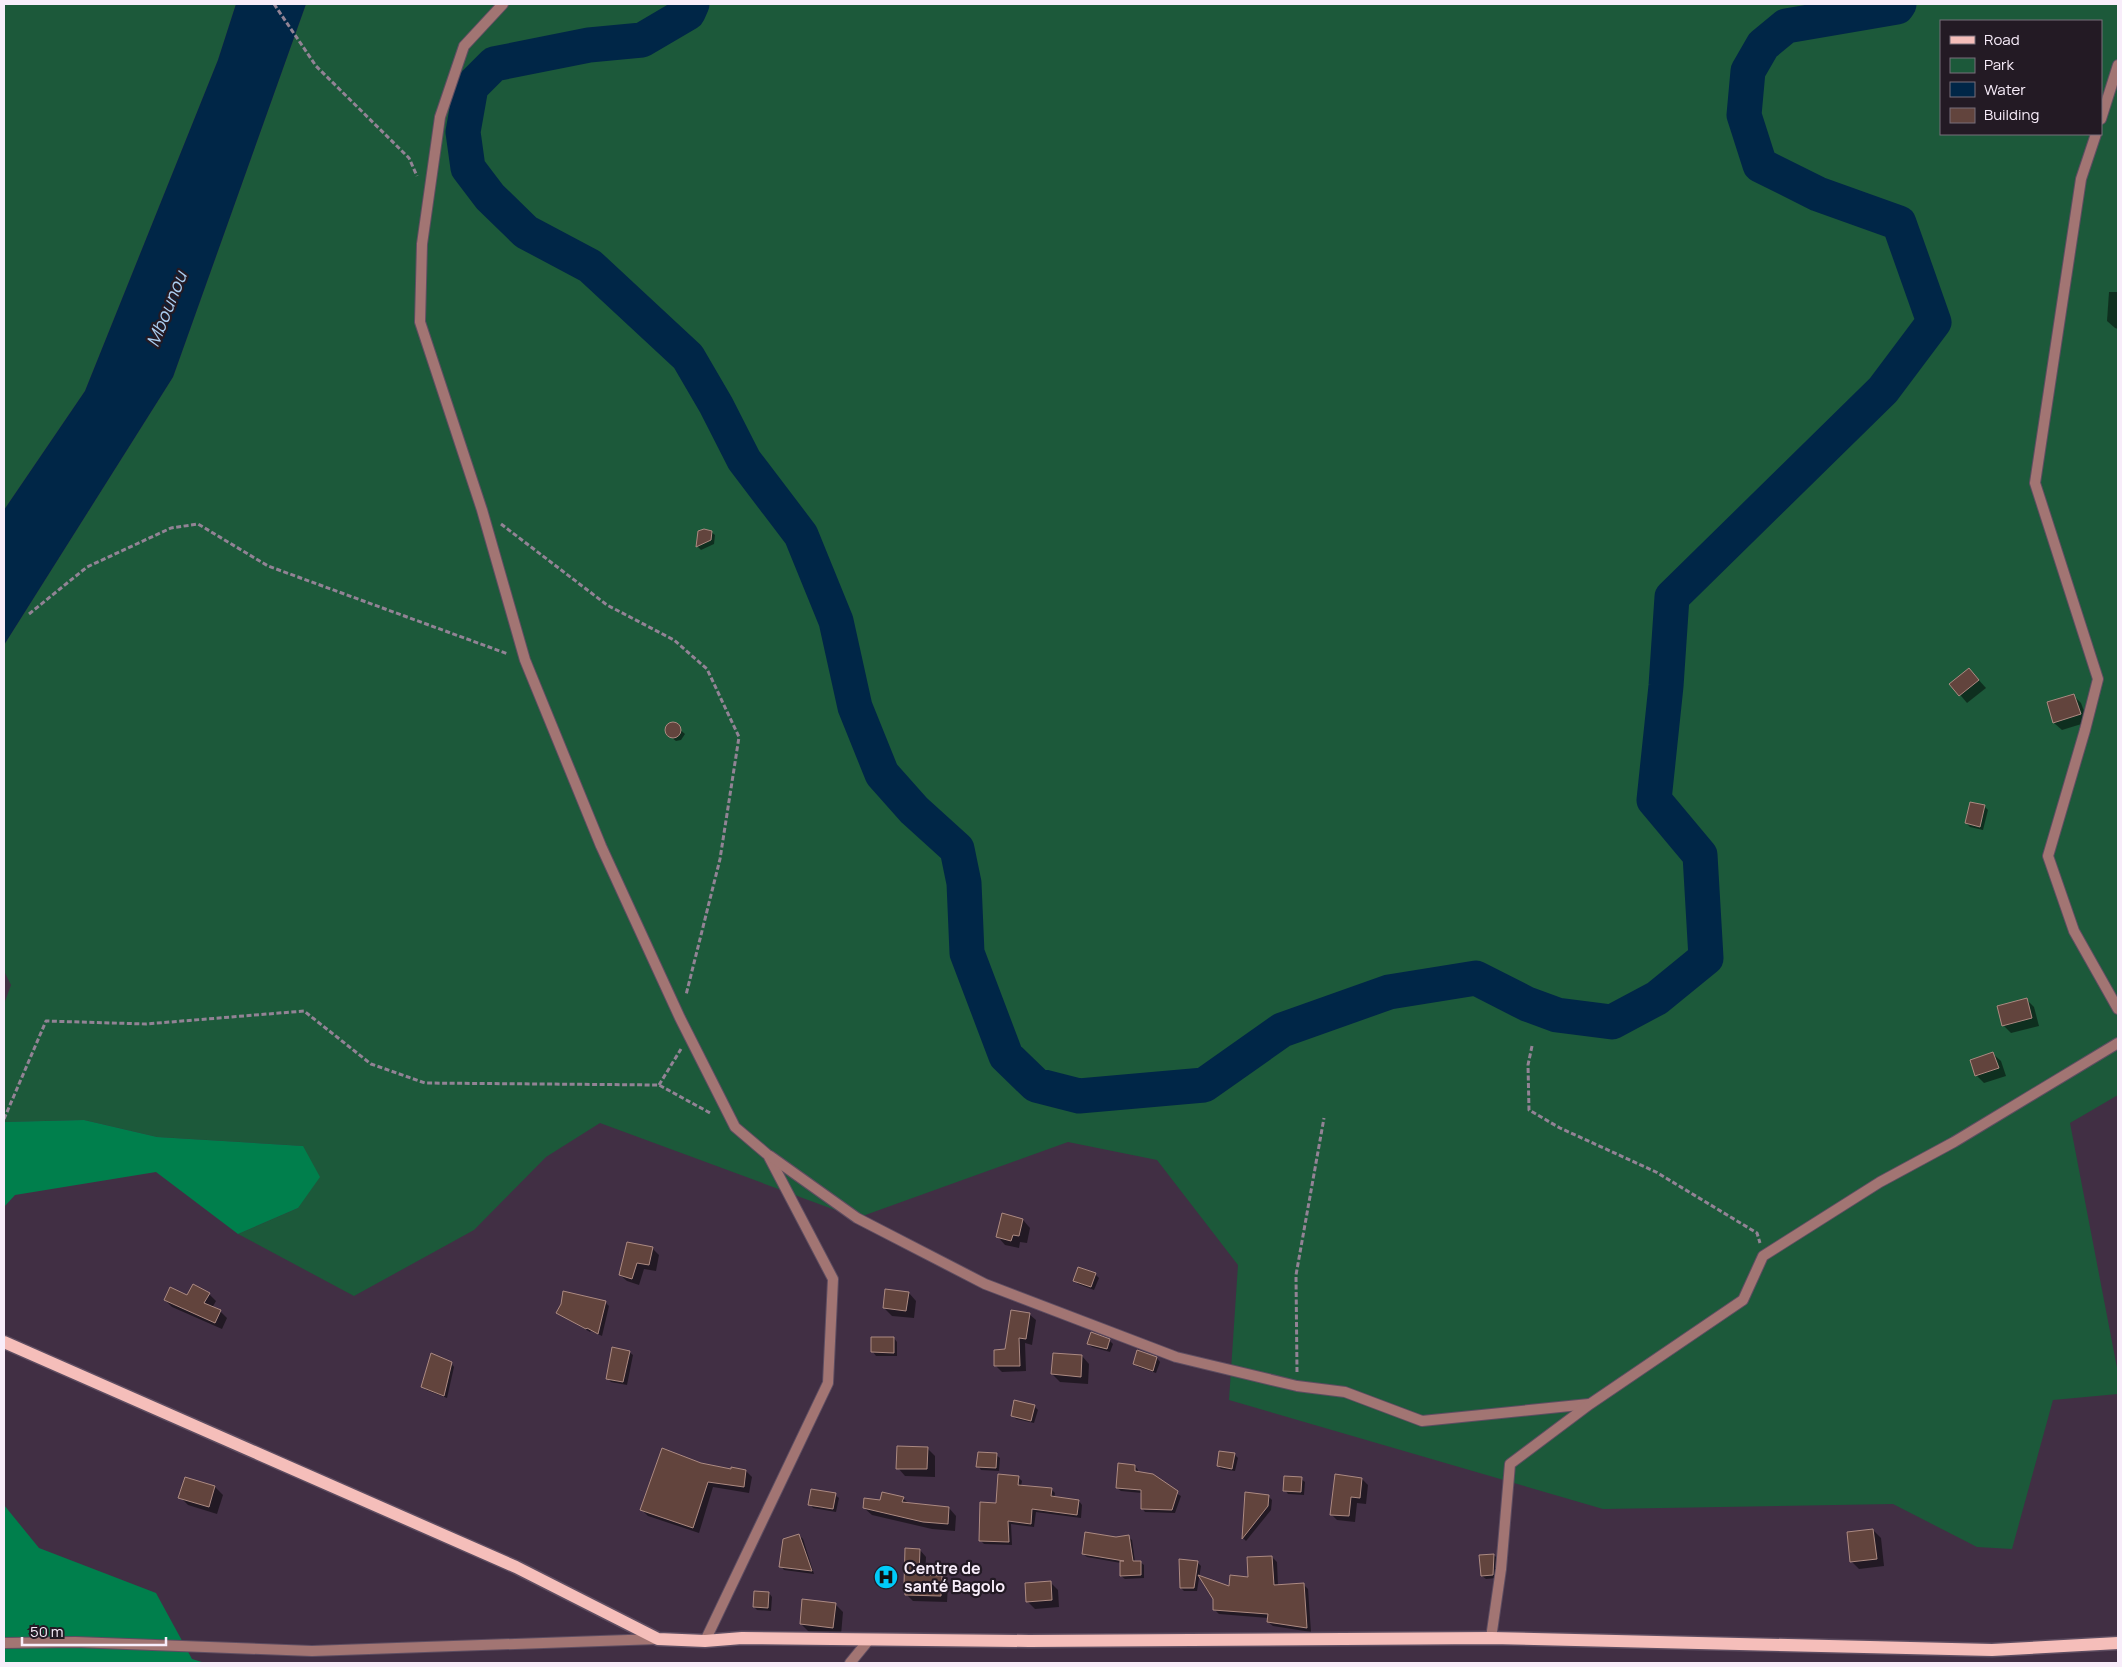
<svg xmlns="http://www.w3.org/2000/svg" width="2122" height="1667" font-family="Manrope,sans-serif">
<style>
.green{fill:#1c593a;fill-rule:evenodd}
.forest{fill:#007f4c}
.water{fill:#002647}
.shadow{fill:#0007}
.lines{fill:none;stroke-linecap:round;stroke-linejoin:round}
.river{stroke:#002647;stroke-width:35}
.building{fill:#62443d;stroke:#ac8a82}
.minor-casing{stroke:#5e4d61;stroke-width:12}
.primary-casing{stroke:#5e4d61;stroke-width:15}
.path{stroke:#928395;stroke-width:3;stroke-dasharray:5 2.5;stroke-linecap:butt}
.minor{stroke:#a27573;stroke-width:10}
.primary{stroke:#f5beba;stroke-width:12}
.labels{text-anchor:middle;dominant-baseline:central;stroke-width:4.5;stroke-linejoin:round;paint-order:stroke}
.poi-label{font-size:16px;font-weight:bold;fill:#f8edfa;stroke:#231a24;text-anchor:start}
.water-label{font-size:18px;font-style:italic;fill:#abcef1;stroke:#231a24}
</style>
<rect width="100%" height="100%" fill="#412f44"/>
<g class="green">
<path d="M4,4h232l-18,56 -133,331 -81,119z"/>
<path d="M306,4h1812v1091l-48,28 48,250v21l-65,6 -41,149 -35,-2 -84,-43 -290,5 -374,-109 9,-135 -81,-105 -89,-18 -211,76 -257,-95 -54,34 -72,73 -120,66 -116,-62 60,-26 5,-62 -146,-9 -73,-17 -80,2v-118l7,-19 -7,-14v-326l169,-268zM1941,21h160v113h-160z"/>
</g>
<g class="forest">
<path d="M84,1120l73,17 146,9 17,31 -22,31 -60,26 -82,-62 -141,23 -11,12v-85z"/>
<path d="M4,1505l35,43 117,45 36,66 13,4h-201z"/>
</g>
<path class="water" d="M236,4h70l-133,373 -169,268v-135l81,-119 133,-331z"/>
<g class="shadow">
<path d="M2109,292h9v37l-3,-1 -8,-7z"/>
<path d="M711,532l4,3 -1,9 -13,6 -4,-4z"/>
<path d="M1969,669l17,19 -19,15 -16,-19z"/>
<path d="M2073,695l8,8 7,19 -26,8 -8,-7 -6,-20z"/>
<path d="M672,723l13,11 -4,6 -5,1 -9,-7v-6z"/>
<path d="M1985,807l3,3 -5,20 -13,-3 -4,-4z"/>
<path d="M2026,999l8,8 5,19 -28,7 -7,-7z"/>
<path d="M1993,1054l8,7 5,15 -22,7 -8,-8z"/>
<path d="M1023,1220l7,8 -3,15 -7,-1 -1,6 -14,-3 -7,-8z"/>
<path d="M652,1248l7,7 -3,16 -12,-2 -5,16 -12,-4 -7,-6z"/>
<path d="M1095,1274l4,4 -5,12 -16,-6 -4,-4z"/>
<path d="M564,1292l42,11 3,3 -7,30 -11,-5 -1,1 -32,-19 4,-9z"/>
<path d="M909,1293l7,8 -2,17 -22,-2 -8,-8z"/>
<path d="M209,1294l7,7 -4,7 8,3 7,7 -5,11 -50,-22 -7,-7z"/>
<path d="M1029,1314l7,6 -4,25 -7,-2 1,28 -24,1 -6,-6z"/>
<path d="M894,1338l3,4v14h-21l-3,-4z"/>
<path d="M1109,1340l4,4 -3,8 -18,-5 -4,-3z"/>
<path d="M1138,1351l19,7 3,4 -4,11 -18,-6 -4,-4z"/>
<path d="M629,1352l4,3 -6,30 -16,-3 -3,-3z"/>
<path d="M1082,1356l7,8 -1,20 -28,-2 -8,-8z"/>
<path d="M451,1363l3,4 -7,31 -21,-8 -4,-4z"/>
<path d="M1034,1406l4,4 -4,13 -18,-4 -4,-4z"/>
<path d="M927,1448l8,8v21l-30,-1 -7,-8z"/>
<path d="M1234,1454l4,4 -3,13 -14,-2 -3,-3z"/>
<path d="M996,1455l4,3 -1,13 -18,-1 -3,-4z"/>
<path d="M700,1464l32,7h14l6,6 -3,16 -36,-6 -14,46 -51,-17 -6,-6z"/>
<path d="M1135,1466l3,4v2l43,24 -6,17 -30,-1 -3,-4v-15l-21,-2 -4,-3z"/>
<path d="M1018,1477l4,4 -1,5 30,3 4,4 -1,5 25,3 3,4 -1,13 -45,-6 -2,15 -23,-3 1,21 -28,-1 -4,-4 17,-35z"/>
<path d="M185,1478l30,9 8,8 -6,19 -29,-9 -8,-8z"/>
<path d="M1301,1479l4,3 -1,13 -16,-1 -3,-4z"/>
<path d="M1362,1479l6,6 -2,19 -9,-1 -2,19 -18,-2 -6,-6z"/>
<path d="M1246,1494l23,3 3,3 -1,10 -25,31 -3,-3z"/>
<path d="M835,1495l4,3 -3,14 -23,-4 -3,-4z"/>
<path d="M903,1498l6,6 40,4 7,8 -1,15 -23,-2 -60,-14 -8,-7 17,-7z"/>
<path d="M1873,1530l8,8 3,28 -25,3 -8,-8z"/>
<path d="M799,1535l4,4 11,35 -30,-4 -3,-4z"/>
<path d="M1128,1537l4,3 3,22h5l4,3v13l-19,1 -4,-3v-13l-34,-6 -4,-3 33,-15z"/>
<path d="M920,1550l6,7 -1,20h16l7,7 -1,18 -34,-1 -7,-7z"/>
<path d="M1494,1555l3,3 -1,20 -10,1 -4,-3z"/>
<path d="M1272,1557l5,5 1,24 25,-2 5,5 3,43 -38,-6 -5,-4v-4l-49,-4 -5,-5 16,-21 20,-10z"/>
<path d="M1197,1562l4,4 -4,25h-13l-3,-3z"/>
<path d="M1050,1582l8,8 1,17 -24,2 -8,-8z"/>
<path d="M769,1593l3,4 -1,14 -14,-1 -3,-3z"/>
<path d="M835,1604l8,8 -2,23 -32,-3 -8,-8z"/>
</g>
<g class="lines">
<path class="river" d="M692,4l-4,9 -46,27 -53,5 -95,19 -23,23 -8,45 5,36 22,29 36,35 64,34 98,91 28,48 28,55 57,75 35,86 19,86 27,67 32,36 43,39 7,34 3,70 39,103 30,29 43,11 125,-11 78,-55 107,-38 87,-14 51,26 30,11 55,7 45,-24 49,-40 -6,-103 -46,-55 12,-114 6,-89 211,-207 51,-68 -35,-99 -81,-29 -58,-29 -16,-50 4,-44 15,-26 23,-19 111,-19 2,-3"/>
</g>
<g class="building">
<path d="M704,529l8,2 -1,9 -15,7 2,-16z"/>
<path d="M1969,668l10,12 -20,16 -10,-12z"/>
<path d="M2074,694l7,20 -28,9 -6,-21z"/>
<circle cx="673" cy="730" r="8"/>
<path d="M1970,802l15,3 -5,22 -15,-4z"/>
<path d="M2027,998l5,20 -30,8 -5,-20z"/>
<path d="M1993,1052l6,16 -24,8 -5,-16z"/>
<path d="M1002,1213l21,6 -4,17 -6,-1 -2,6 -15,-4z"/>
<path d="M627,1242l26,5 -4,18 -12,-2 -5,16 -13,-4z"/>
<path d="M1078,1267l18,6 -5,14 -18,-6z"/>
<path d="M193,1284l17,9 -6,10 17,7 -6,13 -51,-23 6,-13 17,8z"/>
<path d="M885,1289l24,3 -3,19 -23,-3z"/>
<path d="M563,1291l43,10 -8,33 -11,-6 -1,1 -30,-16 5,-9z"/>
<path d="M1011,1310l19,3 -4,26 -7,-1 1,28h-26v-16l11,-1z"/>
<path d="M1091,1332l19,7 -3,10 -20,-5z"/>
<path d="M871,1337h23v16l-23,-1z"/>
<path d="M612,1347l18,4 -7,31 -17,-3z"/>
<path d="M1137,1350l20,7 -4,14 -20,-7z"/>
<path d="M431,1353l21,9 -8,34 -23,-9z"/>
<path d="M1053,1353l29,2 -1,22 -30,-3z"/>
<path d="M1014,1400l21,5 -4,16 -20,-5z"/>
<path d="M897,1446l31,1 -1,22h-31z"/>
<path d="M662,1448l39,15 30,6v-2l15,3 -2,17 -36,-5 -15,46 -53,-18z"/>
<path d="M1219,1451l16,2 -3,16 -15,-3z"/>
<path d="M978,1452l19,1 -1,15 -20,-1z"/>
<path d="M1118,1463l17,2v6l18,3 25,17 -6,19 -31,-1v-19l-25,-2z"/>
<path d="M998,1474l21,2 -1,9 34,3 -1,8 28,4 -2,15 -45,-6 -1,15 -23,-3 1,21 -30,-1 1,-39 16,1z"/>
<path d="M1335,1474l27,4 -2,20 -9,-1 -2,19 -19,-1z"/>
<path d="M1284,1476l18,1 -1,15 -18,-1z"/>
<path d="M185,1477l30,9 -6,21 -31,-9z"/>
<path d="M811,1489l25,4 -3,16 -25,-4z"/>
<path d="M882,1492l22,5 -2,5 47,5 -1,17 -25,-2 -60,-14 1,-10 16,2z"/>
<path d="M1245,1492l24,3 -1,11 -26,33z"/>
<path d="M1873,1529l4,30 -27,3 -3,-30z"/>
<path d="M1085,1532l31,5 13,-2 4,26h8v14l-21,1v-15h4l-42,-7z"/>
<path d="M799,1534l13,37 -33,-4 4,-28z"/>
<path d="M905,1548l15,1 -1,26 23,1 -1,20 -36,-1v-10h-1z"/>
<path d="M1494,1554l-1,21 -12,1 -2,-21z"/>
<path d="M1272,1556l2,29 30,-2 3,45 -40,-6 1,-8 -55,-4v-11l-15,-24 31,11 1,-11 18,2 -1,-20z"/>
<path d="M1179,1559l19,2 -4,27h-14z"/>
<path d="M1051,1581l1,19 -26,2 -1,-19z"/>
<path d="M754,1591l15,1 -1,16 -15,-1z"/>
<path d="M802,1599l34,4 -3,25 -33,-4z"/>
</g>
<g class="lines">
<g class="minor-casing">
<g id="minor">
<path d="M503,4l-39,42 -24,71 -18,127 -2,78 62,188 43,150 76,186 79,172 55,109 33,28 65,124 -5,104 -123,258"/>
<path d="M2101,119l17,-54"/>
<path d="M2096,134l-15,45 -46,304 63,196 -13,51 -37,126 26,75 44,78"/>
<path d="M770,1156l87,62 128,66 191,73 121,29 48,6 77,29 167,-17"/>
<path d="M1491,1638l10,-69 9,-105 80,-60 153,-104 20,-44 117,-74 74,-40 164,-99"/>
<path d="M4,1643l71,-1 237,9 345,-12"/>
<path d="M850,1663l18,-22"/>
</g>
</g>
<g class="primary-casing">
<path id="primary" d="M4,1342l512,225 142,72 47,2 37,-3 287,3 462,-3 501,12 126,-7"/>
</g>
<g class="path">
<path d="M274,4l42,62 93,92 8,18"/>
<path d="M501,524l106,81 67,35 33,29 32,68 -19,122 -34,136"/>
<path d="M29,614l58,-47 84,-39 27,-4 70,42 240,88"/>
<path d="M1532,1046l-4,19 1,45 31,18 96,44 101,61 3,10"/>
<path d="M659,1085l22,-36"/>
<path d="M4,1119l42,-98 100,3 158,-13 67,53 54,19 234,2 53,29"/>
<path d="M1297,1372l-1,-97 28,-157"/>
</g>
<use href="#minor" class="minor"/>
<use href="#primary" class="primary"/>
</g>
<defs>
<g id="hospital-disc" transform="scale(1.25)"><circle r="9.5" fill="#00cbf9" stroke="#231a24"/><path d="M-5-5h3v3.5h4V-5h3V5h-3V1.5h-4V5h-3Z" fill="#111"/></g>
</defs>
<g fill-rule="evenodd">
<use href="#hospital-disc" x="886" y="1577"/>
</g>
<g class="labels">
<g class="poi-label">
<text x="904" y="1568">Centre de<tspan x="904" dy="18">santé Bagolo</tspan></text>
</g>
<g class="water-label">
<text transform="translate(166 309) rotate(-68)">Mbounou</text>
</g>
</g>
<rect width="2122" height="1667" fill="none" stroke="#f8edfa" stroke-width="10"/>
<rect x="1940" y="20" width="162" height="115" fill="#231a24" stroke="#786e7a"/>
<rect x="1950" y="36" width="25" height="8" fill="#f5beba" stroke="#786e7a"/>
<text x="1984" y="45" font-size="15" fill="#f8edfa">Road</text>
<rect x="1950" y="58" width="25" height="15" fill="#1c593a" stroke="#786e7a"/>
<text x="1984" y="70" font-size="15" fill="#f8edfa">Park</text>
<rect x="1950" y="82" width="25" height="15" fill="#002647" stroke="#786e7a"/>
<text x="1984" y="95" font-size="15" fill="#f8edfa">Water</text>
<rect x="1950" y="108" width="25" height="15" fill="#62443d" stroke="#786e7a"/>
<text x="1984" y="120" font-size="15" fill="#f8edfa">Building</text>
<path d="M22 1637v8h144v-8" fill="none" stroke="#f8edfa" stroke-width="2.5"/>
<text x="30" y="1637" font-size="15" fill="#f8edfa" stroke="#231a24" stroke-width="4" paint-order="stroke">50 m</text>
</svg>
